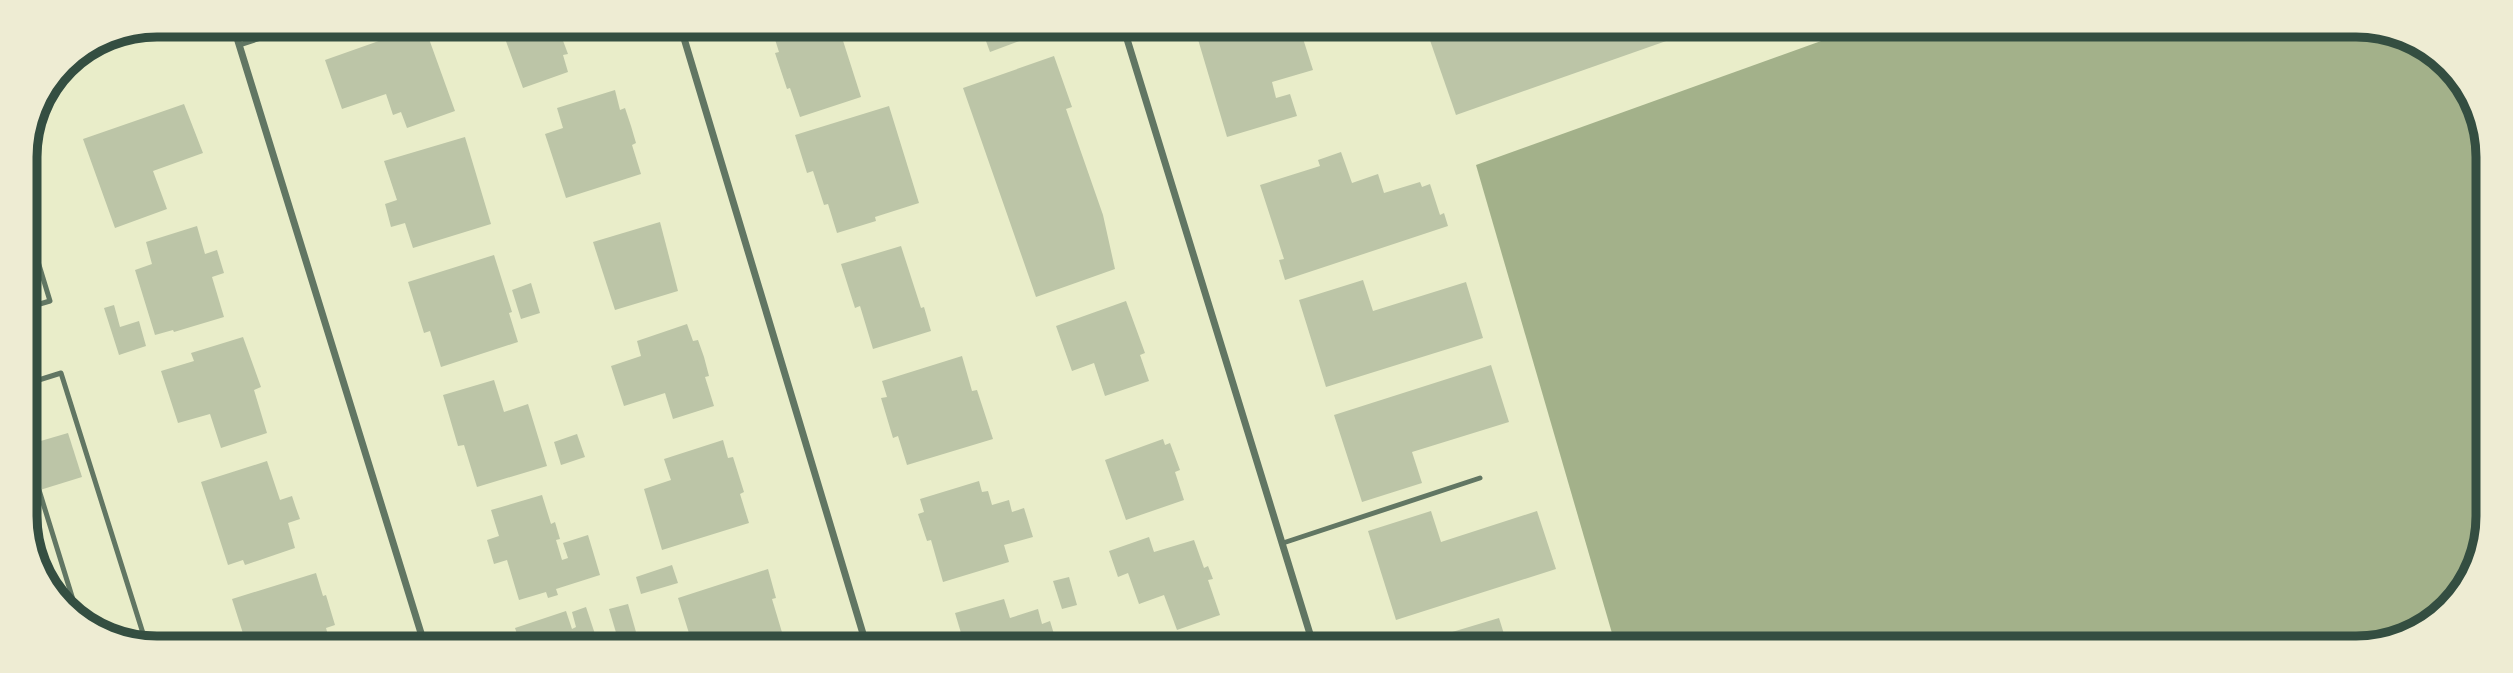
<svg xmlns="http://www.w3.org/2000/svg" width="2513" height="673" font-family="'Varela Round',sans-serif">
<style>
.water{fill:#a3b18a}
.building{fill:#bcc5a7}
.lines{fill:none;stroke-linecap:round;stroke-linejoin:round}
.service{stroke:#617663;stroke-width:5}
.minor{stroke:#617663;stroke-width:7}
.rim{fill:none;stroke:#344e41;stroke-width:9}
</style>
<rect width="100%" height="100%" fill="#e9edc9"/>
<path class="water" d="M1860,27h523l67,36 36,67v413l-43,73 -78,32 -749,-1 -140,-482z"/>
<g class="building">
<path d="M424,25l31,86 -48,17 -6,-16 -8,3 -7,-21 -44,15 -17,-49z"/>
<path d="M492,25h81l-14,5 9,24 -5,1 5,17 -45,16 -20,-55 -7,3z"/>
<path d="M788,25h50l23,72 -61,20 -10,-29 -3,1 -12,-36 4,-1 -7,-22z"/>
<path d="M980,25l58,1 3,7 -51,19z"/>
<path d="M1194,26h105l14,44 -41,12 4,16 14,-4 7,22 -70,21z"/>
<path d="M1425,26h281v1l-250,88z"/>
<path d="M1054,56l18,51 -6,2 37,106 12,54 -79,28 -73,-209z"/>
<path d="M615,90l5,20 5,-2 6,18 5,17 -4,2 9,29 -75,24 -21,-64 18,-6 -6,-20z"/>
<path d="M184,104l19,49 -50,18 14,38 -52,19 -32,-89z"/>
<path d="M889,106l30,97 -44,14 1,4 -39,12 -9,-29 -4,1 -11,-34 -6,2 -12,-38z"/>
<path d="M465,137l26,87 -78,24 -8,-25 -14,4 -6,-23 12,-4 -13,-39z"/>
<path d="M1341,152l11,31 26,-9 6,19 36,-11 2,5 8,-3 10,31 4,-2 4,13 -163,54 -6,-20 5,-1 -24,-74 60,-19 -2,-6z"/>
<path d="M660,222l18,69 -63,19 -22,-68z"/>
<path d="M197,226l8,28 12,-4 7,23 -12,4 12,40 -50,15 -1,-2 -18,5 -20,-65 17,-6 -6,-22z"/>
<path d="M901,246l20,62 3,-1 7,24 -58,18 -13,-43 -5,2 -14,-44z"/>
<path d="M494,255l18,57 -3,1 9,29 -77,25 -11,-36 -6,2 -16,-51z"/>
<path d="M1363,280l10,31 93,-29 17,56 -157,49 -27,-87z"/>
<path d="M531,283l9,30 -19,6 -9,-29z"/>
<path d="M1126,301l19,52 -5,2 9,26 -44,15 -11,-33 -22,8 -16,-45z"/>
<path d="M114,305l6,22 19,-6 7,25 -27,9 -15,-47z"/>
<path d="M687,324l6,17 5,-1 6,17 5,19 -4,1 9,29 -41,13 -8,-26 -41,13 -13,-40 30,-10 -4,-15z"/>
<path d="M243,337l18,50 -7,3 13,43 -46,15 -11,-34 -32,9 -17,-52 33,-10 -3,-8z"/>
<path d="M962,356l10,35 5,-1 16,49 -86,26 -9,-29 -5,2 -12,-40 6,-1 -5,-16z"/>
<path d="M1491,365l18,57 -97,30 10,31 -60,19 -28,-87z"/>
<path d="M494,380l10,32 24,-8 19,62 -70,21 -13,-42 -6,1 -15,-51z"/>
<path d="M68,433l14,44 -55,17v-49z"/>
<path d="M577,434l8,23 -24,8 -7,-23z"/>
<path d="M1163,439l2,6 5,-2 10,27 -5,2 9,28 -58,20 -21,-60z"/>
<path d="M723,440l5,18 5,-1 11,35 -4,2 9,29 -87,27 -18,-61 27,-9 -7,-21z"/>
<path d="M267,461l13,39 12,-4 4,12 4,11 -12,4 7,25 -50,17 -2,-5 -15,5 -27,-83z"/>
<path d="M979,481l3,11 6,-1 4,14 17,-5 3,12 12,-4 9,29 -29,8 5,17 -66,20 -12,-42 -4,1 -9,-27 6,-2 -4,-13z"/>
<path d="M542,495l9,29 4,-2 5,17 -4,1 6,20 6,-2 -5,-15 25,-8 12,40 -44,14 2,6 -10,3 -2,-6 -27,8 -12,-40 -13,4 -7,-24 12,-4 -8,-26z"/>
<path d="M1431,511l10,31 96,-31 19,58 -160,51 -28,-89z"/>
<path d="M1149,537l5,15 40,-12 10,28 4,-2 5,13 -5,1 12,35 -43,15 -13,-35 -25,9 -11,-31 -10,4 -9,-26z"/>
<path d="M672,565l6,18 -37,11 -5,-17z"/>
<path d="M768,569l8,29 -4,1 12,40 -25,8 -66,-1 -15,-48z"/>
<path d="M316,573l7,23 3,-1 9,30 -9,3 5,18h-84l-15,-47z"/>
<path d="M1069,577l8,28 -15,4 -9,-28z"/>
<path d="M1004,599l6,19 28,-9 4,15 8,-3 8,26h-100l-4,-12 7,-2 -6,-20z"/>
<path d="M628,604l12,42h-20l-11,-37z"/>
<path d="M586,607l13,39h-78l-6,-18 51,-17 6,18 4,-2 -4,-15z"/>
<path d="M1499,618l9,29h-95l-1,-3z"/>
</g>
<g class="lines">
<g class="service">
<path d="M239,45l62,-20"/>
<path d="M25,219l25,82 -24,7"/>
<path d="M26,384l35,-11 86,273"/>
<path d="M39,490l40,129"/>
<path d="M1283,543l197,-65"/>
</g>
<g class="minor">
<path d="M233,25l192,621"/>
<path d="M680,25l187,622"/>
<path d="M1123,26l191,621"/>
</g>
</g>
<path d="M0 0H2513V673H0ZM157 37H2356A120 120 0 0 1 2476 157V516A120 120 0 0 1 2356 636H157A120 120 0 0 1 37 516V157A120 120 0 0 1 157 37Z" fill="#eeecd3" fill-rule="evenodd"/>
<path class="rim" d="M157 37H2356A120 120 0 0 1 2476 157V516A120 120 0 0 1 2356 636H157A120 120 0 0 1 37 516V157A120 120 0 0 1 157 37Z"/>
</svg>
